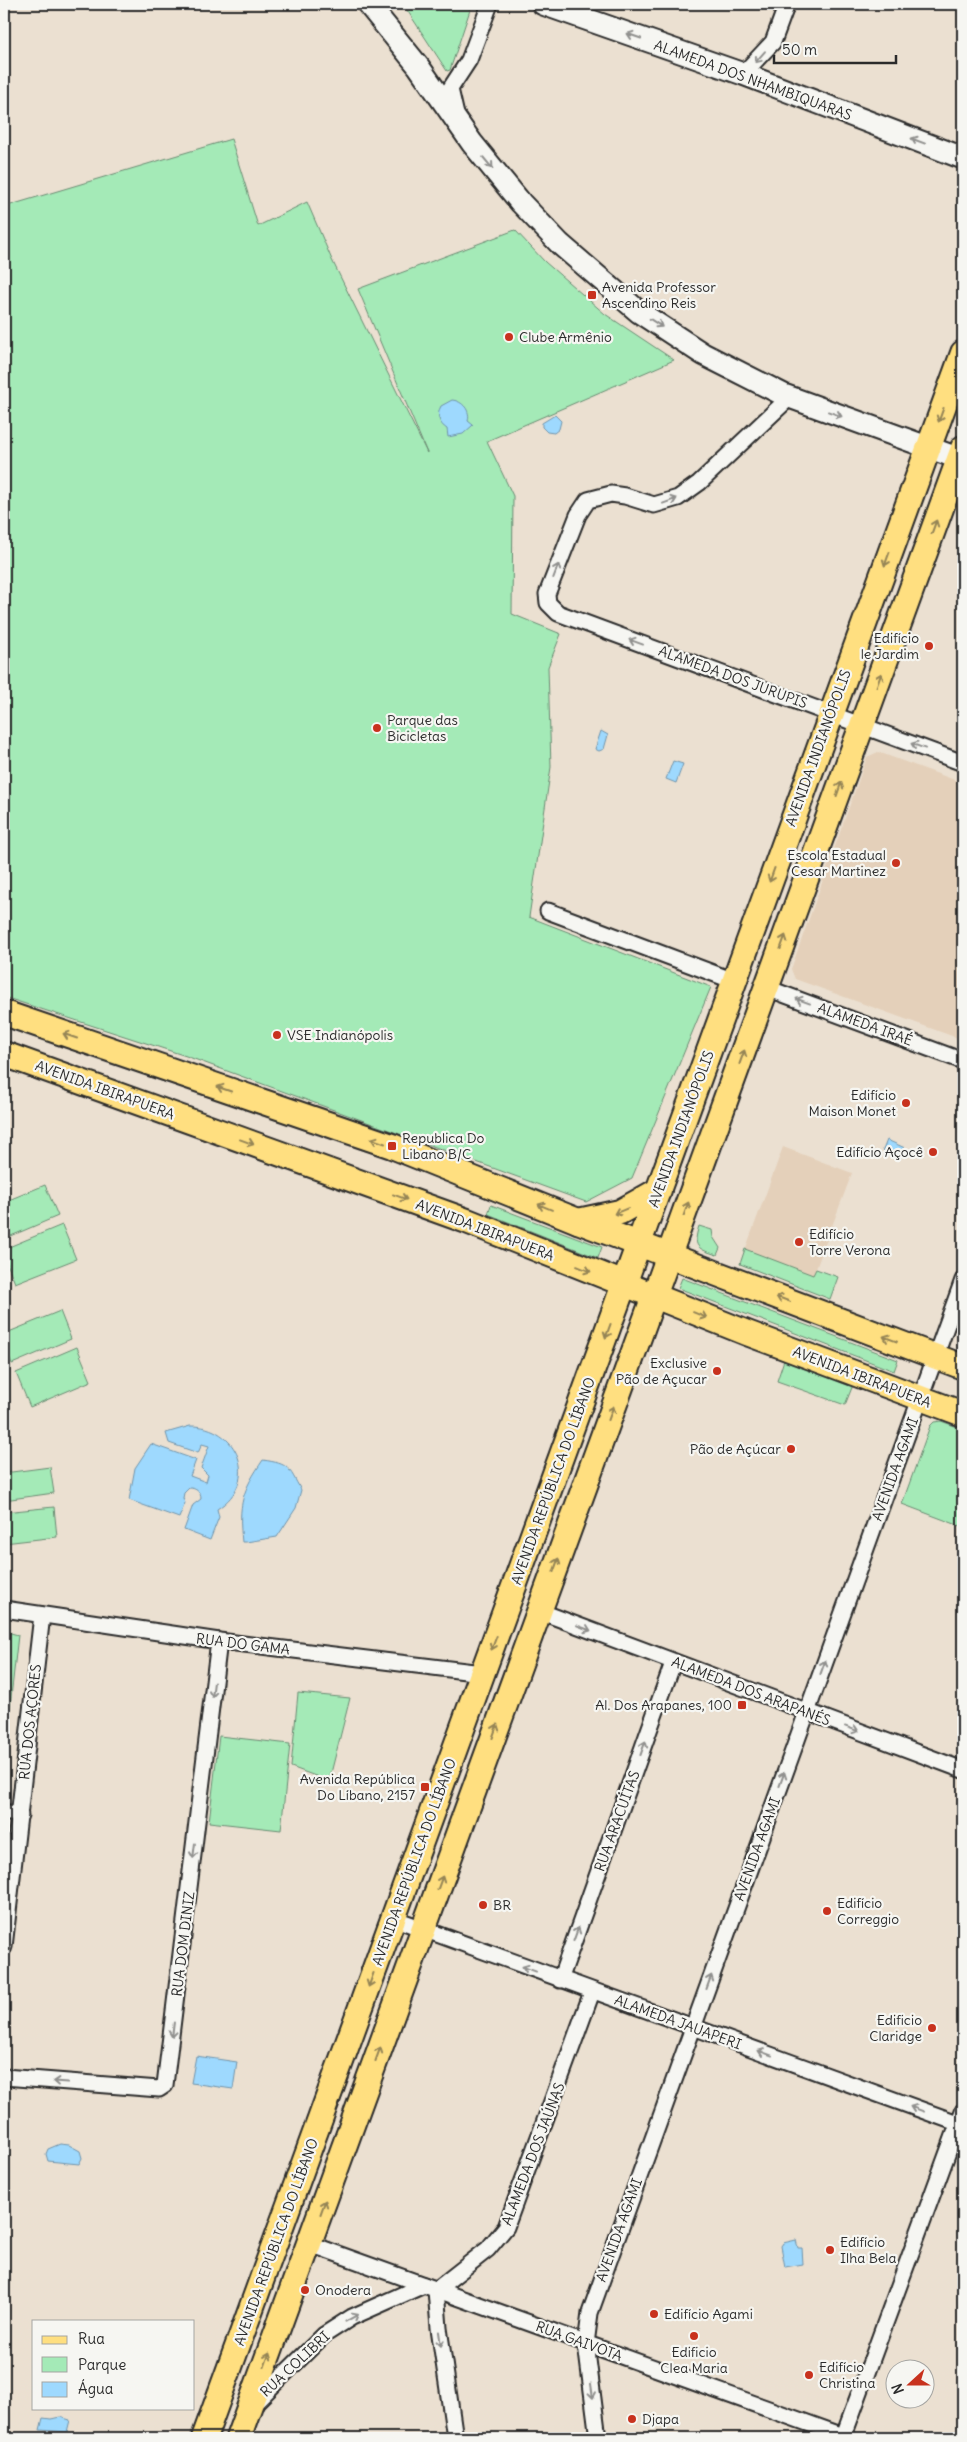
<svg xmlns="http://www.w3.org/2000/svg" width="967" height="2442" font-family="Delius,sans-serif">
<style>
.built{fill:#e4d0ba}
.green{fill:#a4eab7;stroke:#688a71}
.water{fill:#9ed9fe;stroke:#7093aa}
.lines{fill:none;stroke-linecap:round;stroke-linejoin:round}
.street-casing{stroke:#2b2b2b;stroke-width:19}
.secondary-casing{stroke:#2b2b2b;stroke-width:25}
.primary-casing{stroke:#2b2b2b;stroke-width:28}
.street{stroke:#f6f6f2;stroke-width:15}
.secondary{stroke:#f6f6f2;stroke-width:21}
.primary{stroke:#ffdf80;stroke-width:24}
.oneway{stroke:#90908e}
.oneway2{stroke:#958556}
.poi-dot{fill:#c8321e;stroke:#f6f6f2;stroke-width:2}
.labels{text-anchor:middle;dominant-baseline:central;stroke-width:4.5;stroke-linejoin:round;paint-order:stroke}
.street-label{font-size:14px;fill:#2b2b2b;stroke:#f6f6f2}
.poi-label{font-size:14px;fill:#2b2b2b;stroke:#f6f6f2;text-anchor:start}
</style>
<rect width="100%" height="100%" fill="#ebe0d1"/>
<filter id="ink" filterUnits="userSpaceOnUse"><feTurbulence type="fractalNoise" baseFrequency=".02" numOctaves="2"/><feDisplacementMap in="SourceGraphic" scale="10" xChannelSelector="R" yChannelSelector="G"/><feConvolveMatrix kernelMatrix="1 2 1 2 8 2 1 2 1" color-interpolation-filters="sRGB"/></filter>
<g filter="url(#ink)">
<g class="built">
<path d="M878,752l85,31v257l-168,-61 -4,-10 76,-212z"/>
<path d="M783,1147l69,26 -44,117 -68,-26z"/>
</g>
<g class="green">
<path d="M403,4h69l-22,66 -3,1z"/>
<path d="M231,139l27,87 49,-24 25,58 95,193 -69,-164 157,-59 30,32 60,52 69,46 -187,81 26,55 -1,118 49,20 -13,33 3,100 -22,150 182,70 -79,191 -46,24 -400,-146 -182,-59v-790z"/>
<path d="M45,1185l13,31 -54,23v-37z"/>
<path d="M491,1205l111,42 -4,11 -110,-44z"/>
<path d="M62,1225l14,34 -61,24 -11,-27v-7z"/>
<path d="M699,1226l13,4 1,7 7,11 -3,7c-19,-6 -25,-8 -18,-29z"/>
<path d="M745,1249l68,26 3,-6 22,8 -8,22 -90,-35z"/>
<path d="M682,1278l216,82 -4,11 -216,-83z"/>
<path d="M60,1311l11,28 -59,25 -8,-20v-10z"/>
<path d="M77,1347l14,34 -61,26 -14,-34z"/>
<path d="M784,1360l69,25 -8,20 -68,-24z"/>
<path d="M941,1421l22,8v98l-61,-23 28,-78 4,-4z"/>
<path d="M50,1467l4,26 -50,7v-27z"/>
<path d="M54,1507l3,30 -53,6v-31z"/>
<path d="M4,1631l14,4 -14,125z"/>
<path d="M298,1693l52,5 -21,83 -38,-14z"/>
<path d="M219,1736l71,8 -9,86 -72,-8z"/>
</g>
<g class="water">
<path d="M452,400c11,1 19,11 16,21l5,4 -10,9 -15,3 -1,-8c-8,-5 -11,-14 -6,-23z"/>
<path d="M555,415l6,6 -2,8 -5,4 -7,-1 -5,-5v-4z"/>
<path d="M601,731l7,4 -4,14 -5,2 -4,-2z"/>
<path d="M673,761l10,3 -7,19 -10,-4z"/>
<path d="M887,1140l18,8 -4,9 -18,-7z"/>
<path d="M190,1426c48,-1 71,56 27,83l2,8 -9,23 -26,-10 9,-25 8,-6c0,-7 -5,-11 -12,-11l-5,5 -1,5 2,5 -6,15 -50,-18 6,-32 16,-24 45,16 -6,16 16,6 2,-7 -7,-7 8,-22 -7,-2 -4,9 -29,-10 -3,-10z"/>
<path d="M263,1460c27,4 25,7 38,30l-5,18 -19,29 -31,5h-4c-4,-38 0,-51 21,-82z"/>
<path d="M196,2056l41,6 -4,27 -42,-6z"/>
<path d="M60,2144l9,1 11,6 2,7 -3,6 -31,-3 -2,-7 2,-5z"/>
<path d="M796,2240l2,8h4l1,16 -18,3 -4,-21 2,-3z"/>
<path d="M60,2417l10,3 -3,12 -27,-2 3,-12 8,1z"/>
</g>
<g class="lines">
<g class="street-casing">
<g id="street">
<path d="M743,74l30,-32 14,-38"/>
<path d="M456,115l-6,-26 19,-29 21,-56"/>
<path d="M790,397l-91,86 -21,15 -24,7 -29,-9 -14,-2 -23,6 -10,15 -31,79 1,9 10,10 405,150"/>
<path d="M548,911l186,70"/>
<path d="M767,988l196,73"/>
<path d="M4,1609l215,32 263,32"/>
<path d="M539,1611l424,159"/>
<path d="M4,1812l16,3"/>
<path d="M393,1918l570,207"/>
<path d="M4,1947l38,-332"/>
<path d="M560,1980l113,-317"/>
<path d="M4,2077l155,12 6,-4 54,-444"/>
<path d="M310,2244l539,194"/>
<path d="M255,2403l69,-68 28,-18 72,-32"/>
<path d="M455,2438l-16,-110 -3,-38 52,-41 18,-22 86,-235"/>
<path d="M598,2438l-12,-94 4,-31 373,-1033"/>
<path d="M843,2438l120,-327"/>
</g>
</g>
<g class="secondary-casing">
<g id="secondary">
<path d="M368,4l51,63 53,76 49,60 39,41 79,68 64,42 81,41 179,65"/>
<path d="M543,4l200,70 220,84"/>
</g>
</g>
<g class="primary-casing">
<g id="primary">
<path d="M4,1013l388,133 186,75 385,146"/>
<path d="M4,1054l463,167 280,112 216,81"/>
<path d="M578,1221l42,-9 39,-22"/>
<path d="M204,2438l759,-2085"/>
<path d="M238,2438l725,-1990"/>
</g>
</g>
<use href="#street" class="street"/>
<use href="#secondary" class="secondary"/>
<use href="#primary" class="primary"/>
</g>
<defs><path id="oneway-shaft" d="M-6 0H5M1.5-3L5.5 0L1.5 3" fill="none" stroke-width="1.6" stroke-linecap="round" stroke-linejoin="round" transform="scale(1.25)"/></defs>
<g class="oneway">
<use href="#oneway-shaft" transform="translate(634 36) rotate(-161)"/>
<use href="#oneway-shaft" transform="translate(760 57) rotate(131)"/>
<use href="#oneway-shaft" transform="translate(918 141) rotate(-159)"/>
<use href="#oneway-shaft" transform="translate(488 163) rotate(50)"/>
<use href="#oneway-shaft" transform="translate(656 323) rotate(33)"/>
<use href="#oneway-shaft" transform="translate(835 414) rotate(20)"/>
<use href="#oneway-shaft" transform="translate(670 501) rotate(-20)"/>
<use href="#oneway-shaft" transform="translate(556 571) rotate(-69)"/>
<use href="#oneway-shaft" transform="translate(636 642) rotate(-160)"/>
<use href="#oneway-shaft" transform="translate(918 746) rotate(-160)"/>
<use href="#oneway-shaft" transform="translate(803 1001) rotate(-160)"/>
<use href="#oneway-shaft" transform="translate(584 1628) rotate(21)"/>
<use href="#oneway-shaft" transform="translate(823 1667) rotate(-70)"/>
<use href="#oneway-shaft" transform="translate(213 1690) rotate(97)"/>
<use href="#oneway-shaft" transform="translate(852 1729) rotate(20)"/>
<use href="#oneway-shaft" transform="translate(643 1748) rotate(-70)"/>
<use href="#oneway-shaft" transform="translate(782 1779) rotate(-70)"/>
<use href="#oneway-shaft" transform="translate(194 1851) rotate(97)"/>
<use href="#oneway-shaft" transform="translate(576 1934) rotate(-70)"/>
<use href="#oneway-shaft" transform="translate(529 1969) rotate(-160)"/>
<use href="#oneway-shaft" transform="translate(709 1982) rotate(-70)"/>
<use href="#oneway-shaft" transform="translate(173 2030) rotate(97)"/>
<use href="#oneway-shaft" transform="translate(765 2053) rotate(-160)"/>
<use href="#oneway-shaft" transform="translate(60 2082) rotate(-176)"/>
<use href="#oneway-shaft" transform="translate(917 2109) rotate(-160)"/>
<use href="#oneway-shaft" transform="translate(352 2318) rotate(-29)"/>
<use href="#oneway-shaft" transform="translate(440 2339) rotate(82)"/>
<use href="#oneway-shaft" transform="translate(592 2391) rotate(82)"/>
</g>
<g class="oneway2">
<use href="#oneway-shaft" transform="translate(941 415) rotate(110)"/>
<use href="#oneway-shaft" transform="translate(934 527) rotate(-70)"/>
<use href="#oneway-shaft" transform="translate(887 559) rotate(110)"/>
<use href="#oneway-shaft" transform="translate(879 680) rotate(-70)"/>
<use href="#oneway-shaft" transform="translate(839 789) rotate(-71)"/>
<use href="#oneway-shaft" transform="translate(772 875) rotate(110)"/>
<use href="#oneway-shaft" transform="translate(783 942) rotate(-70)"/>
<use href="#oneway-shaft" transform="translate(70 1036) rotate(-161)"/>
<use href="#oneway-shaft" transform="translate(742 1057) rotate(-70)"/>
<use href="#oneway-shaft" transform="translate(224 1089) rotate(-161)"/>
<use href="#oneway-shaft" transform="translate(378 1141) rotate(-161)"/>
<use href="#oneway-shaft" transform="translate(247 1142) rotate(20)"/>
<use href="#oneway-shaft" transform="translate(400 1197) rotate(20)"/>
<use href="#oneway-shaft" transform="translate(545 1207) rotate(-158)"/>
<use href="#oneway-shaft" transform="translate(686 1209) rotate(-70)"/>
<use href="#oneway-shaft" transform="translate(621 1211) rotate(157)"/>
<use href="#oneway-shaft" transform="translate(584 1269) rotate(22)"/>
<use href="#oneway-shaft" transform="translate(783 1299) rotate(-159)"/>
<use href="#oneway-shaft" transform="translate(700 1315) rotate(22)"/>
<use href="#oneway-shaft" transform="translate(608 1331) rotate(110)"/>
<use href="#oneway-shaft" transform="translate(890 1339) rotate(-159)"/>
<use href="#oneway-shaft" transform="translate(611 1413) rotate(-70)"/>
<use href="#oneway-shaft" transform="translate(556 1565) rotate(-70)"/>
<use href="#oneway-shaft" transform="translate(494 1643) rotate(111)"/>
<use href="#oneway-shaft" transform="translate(495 1731) rotate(-70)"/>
<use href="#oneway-shaft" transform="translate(440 1883) rotate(-70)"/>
<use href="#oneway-shaft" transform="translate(371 1980) rotate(110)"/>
<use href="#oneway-shaft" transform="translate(378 2054) rotate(-70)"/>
<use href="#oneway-shaft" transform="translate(323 2207) rotate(-70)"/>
<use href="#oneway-shaft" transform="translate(267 2360) rotate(-70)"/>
</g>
</g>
<g class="poi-dot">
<rect x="587" y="290" width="10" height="10" rx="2.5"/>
<circle cx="509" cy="337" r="5"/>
<circle cx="929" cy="646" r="5"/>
<circle cx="377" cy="728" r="5"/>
<circle cx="896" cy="863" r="5"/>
<circle cx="277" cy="1035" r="5"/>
<circle cx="906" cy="1103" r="5"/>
<rect x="387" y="1141" width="10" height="10" rx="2.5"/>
<circle cx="933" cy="1152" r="5"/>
<circle cx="799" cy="1242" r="5"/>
<circle cx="717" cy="1371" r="5"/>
<circle cx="791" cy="1449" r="5"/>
<rect x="737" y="1700" width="10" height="10" rx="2.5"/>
<rect x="420" y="1782" width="10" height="10" rx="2.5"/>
<circle cx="483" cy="1905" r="5"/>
<circle cx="827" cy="1911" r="5"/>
<circle cx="932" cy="2028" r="5"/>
<circle cx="830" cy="2250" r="5"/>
<circle cx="305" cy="2290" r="5"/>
<circle cx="654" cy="2314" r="5"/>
<circle cx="694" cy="2336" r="5"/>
<circle cx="809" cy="2375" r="5"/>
<circle cx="632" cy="2419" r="5"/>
</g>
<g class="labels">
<g class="street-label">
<text transform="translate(753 80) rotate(20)">ALAMEDA DOS NHAMBIQUARAS</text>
<text transform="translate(733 677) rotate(20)">ALAMEDA DOS JURUPIS</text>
<text transform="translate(818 748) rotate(-70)">AVENIDA INDIANÓPOLIS</text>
<text transform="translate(865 1024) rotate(20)">ALAMEDA IRAÉ</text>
<text transform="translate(105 1090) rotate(20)">AVENIDA IBIRAPUERA</text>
<text transform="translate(681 1129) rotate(-70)">AVENIDA INDIANÓPOLIS</text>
<text transform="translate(485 1230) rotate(21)">AVENIDA IBIRAPUERA</text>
<text transform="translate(862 1377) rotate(21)">AVENIDA IBIRAPUERA</text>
<text transform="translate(895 1469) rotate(-70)">AVENIDA AGAMI</text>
<text transform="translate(553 1481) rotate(-70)">AVENIDA REPÚBLICA DO LÍBANO</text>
<text transform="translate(243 1644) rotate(7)">RUA DO GAMA</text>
<text transform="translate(751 1691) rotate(21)">ALAMEDA DOS ARAPANÉS</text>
<text transform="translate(30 1722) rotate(-84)">RUA DOS AÇORES</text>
<text transform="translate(617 1821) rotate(-70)">RUA ARACUÍTAS</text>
<text transform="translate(757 1849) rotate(-70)">AVENIDA AGAMI</text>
<text transform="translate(414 1862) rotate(-70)">AVENIDA REPÚBLICA DO LÍBANO</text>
<text transform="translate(183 1944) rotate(-83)">RUA DOM DINIZ</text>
<text transform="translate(678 2022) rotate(20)">ALAMEDA JAUAPERI</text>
<text transform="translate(533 2154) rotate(-69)">ALAMEDA DOS JAÚNAS</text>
<text transform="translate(619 2230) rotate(-70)">AVENIDA AGAMI</text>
<text transform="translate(276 2242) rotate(-70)">AVENIDA REPÚBLICA DO LÍBANO</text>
<text transform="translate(579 2341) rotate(20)">RUA GAIVOTA</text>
<text transform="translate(295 2364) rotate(-43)">RUA COLIBRI</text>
</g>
<g class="poi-label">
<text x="602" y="287">Avenida Professor<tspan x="602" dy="16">Ascendino Reis</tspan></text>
<text x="519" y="337">Clube Armênio</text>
<text x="919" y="638" text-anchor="end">Edifício<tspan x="919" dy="16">le Jardim</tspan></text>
<text x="387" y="720">Parque das<tspan x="387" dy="16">Bicicletas</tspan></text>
<text x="886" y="855" text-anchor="end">Escola Estadual<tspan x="886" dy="16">Cesar Martinez</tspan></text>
<text x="287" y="1035">VSE Indianópolis</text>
<text x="896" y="1095" text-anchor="end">Edifício<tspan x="896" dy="16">Maison Monet</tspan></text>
<text x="402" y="1138">Republica Do<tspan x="402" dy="16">Libano B/C</tspan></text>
<text x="923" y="1152" text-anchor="end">Edifício Açocê</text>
<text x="809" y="1234">Edifício<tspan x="809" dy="16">Torre Verona</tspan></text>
<text x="707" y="1363" text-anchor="end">Exclusive<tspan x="707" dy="16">Pão de Açucar</tspan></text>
<text x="781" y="1449" text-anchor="end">Pão de Açúcar</text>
<text x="732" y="1705" text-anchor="end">Al. Dos Arapanes, 100</text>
<text x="415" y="1779" text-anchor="end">Avenida República<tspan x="415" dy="16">Do Líbano, 2157</tspan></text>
<text x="837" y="1903">Edifício<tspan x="837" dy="16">Correggio</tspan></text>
<text x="493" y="1905">BR</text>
<text x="922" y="2020" text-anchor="end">Edificio<tspan x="922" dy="16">Claridge</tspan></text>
<text x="840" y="2242">Edifício<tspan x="840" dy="16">Ilha Bela</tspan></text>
<text x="315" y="2290">Onodera</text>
<text x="664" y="2314">Edifício Agami</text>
<text x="694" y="2352" text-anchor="middle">Edificio<tspan x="694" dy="16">Clea Maria</tspan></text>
<text x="819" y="2367">Edifício<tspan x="819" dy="16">Christina</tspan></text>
<text x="642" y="2419">Djapa</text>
</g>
</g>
<rect width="967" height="2442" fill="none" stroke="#f6f6f2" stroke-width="20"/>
<rect x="10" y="10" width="947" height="2422" fill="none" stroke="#2b2b2b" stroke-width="2" filter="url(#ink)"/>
<rect x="32" y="2320" width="162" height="90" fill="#f6f6f2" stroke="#a5a5a2"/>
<rect x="42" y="2336" width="25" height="8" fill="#ffdf80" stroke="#a5a5a2"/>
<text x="78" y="2344" font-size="15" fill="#2b2b2b">Rua</text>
<rect x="42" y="2357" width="25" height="15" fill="#a4eab7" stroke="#a5a5a2"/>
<text x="78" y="2370" font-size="15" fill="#2b2b2b">Parque</text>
<rect x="42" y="2382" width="25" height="15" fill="#9ed9fe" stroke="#a5a5a2"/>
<text x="78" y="2394" font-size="15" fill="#2b2b2b">Água</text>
<g transform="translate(910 2384) rotate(249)"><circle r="24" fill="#f6f6f2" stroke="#a5a5a2"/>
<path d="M0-4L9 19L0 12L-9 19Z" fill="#c8321e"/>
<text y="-8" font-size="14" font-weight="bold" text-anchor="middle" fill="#2b2b2b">N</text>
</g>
<path d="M774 55v8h122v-8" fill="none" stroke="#2b2b2b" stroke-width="2.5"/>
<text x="782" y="55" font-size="15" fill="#2b2b2b" stroke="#f6f6f2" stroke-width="4" paint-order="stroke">50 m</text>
</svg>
